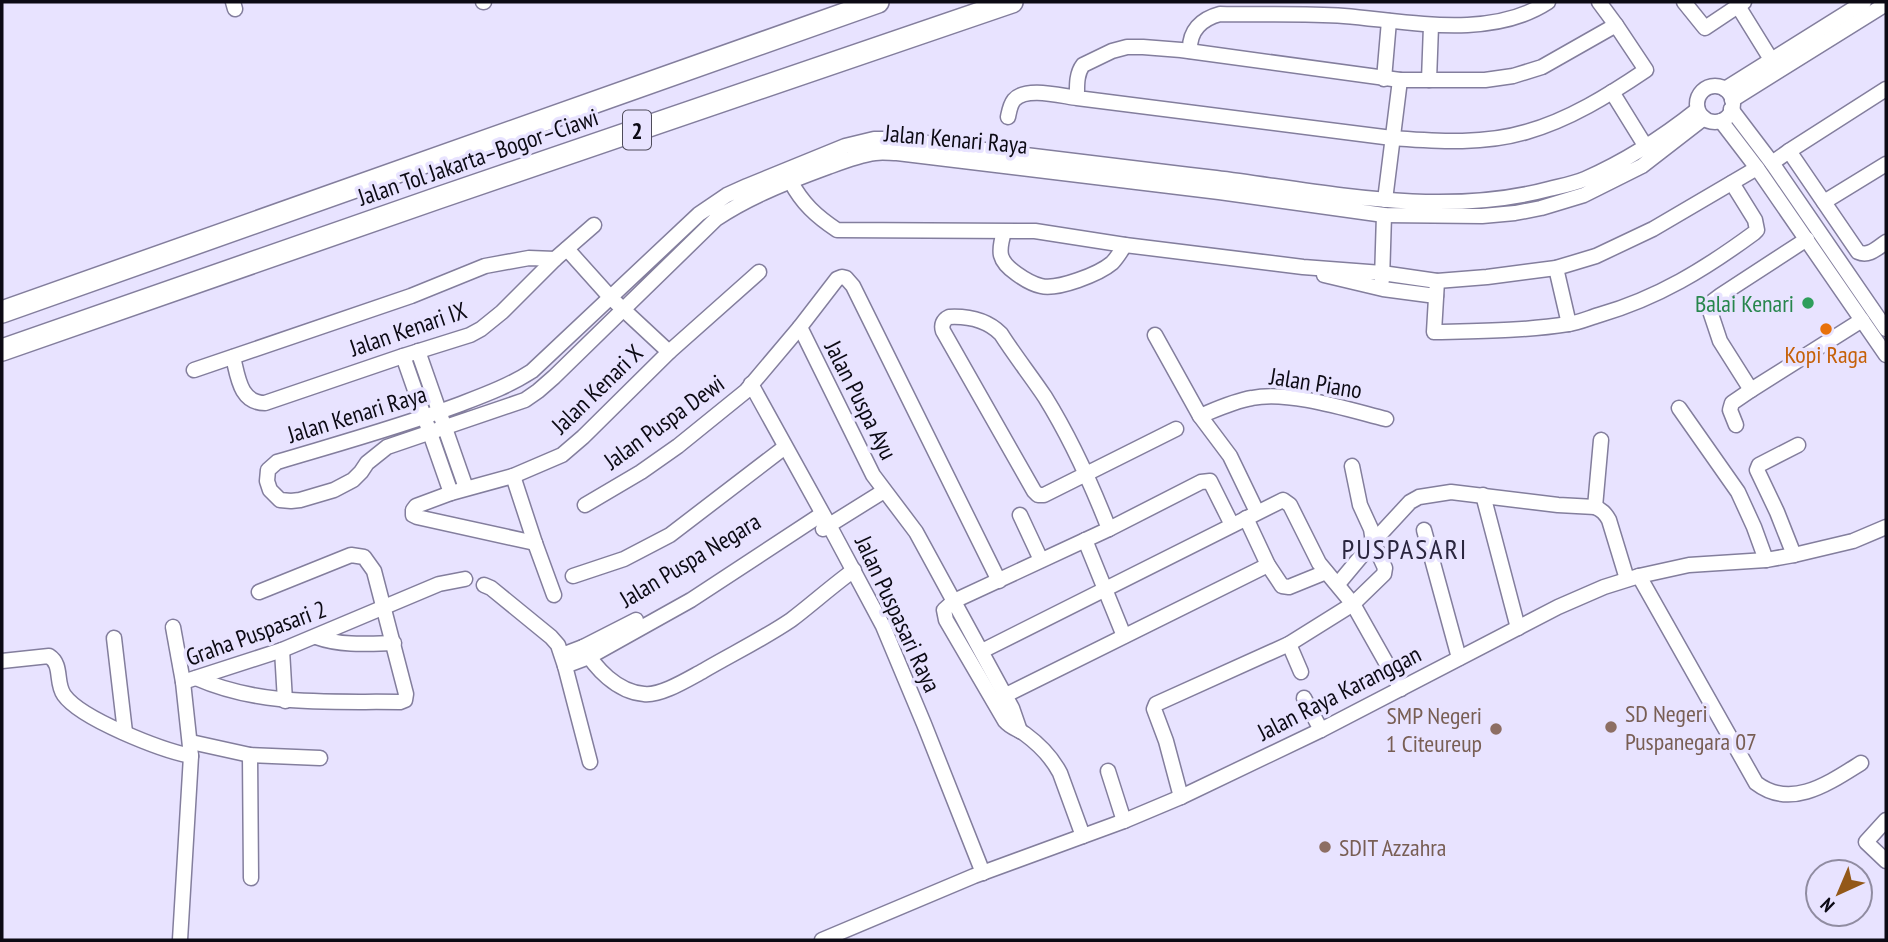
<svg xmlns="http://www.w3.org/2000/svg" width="1888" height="942" font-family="'PT Sans Narrow',sans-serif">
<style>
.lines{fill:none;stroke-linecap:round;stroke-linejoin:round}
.minor-casing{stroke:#837e9d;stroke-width:17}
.highway-casing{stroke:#837e9d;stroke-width:24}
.minor{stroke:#fff;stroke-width:14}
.highway{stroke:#fff;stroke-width:21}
.leisure-dot{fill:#2e9e5b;stroke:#e8e3ff;stroke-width:2.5}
.food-dot{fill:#e8710a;stroke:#e8e3ff;stroke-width:2.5}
.education-dot{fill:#8d6e63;stroke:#e8e3ff;stroke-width:2.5}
.labels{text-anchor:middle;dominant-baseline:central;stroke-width:7;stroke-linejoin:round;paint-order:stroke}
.shield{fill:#e8e3ff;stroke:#4e4b5a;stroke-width:2}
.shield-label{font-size:23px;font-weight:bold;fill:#0c0a14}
.street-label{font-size:24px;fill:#0c0a14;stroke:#e8e3ff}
.leisure-label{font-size:24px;fill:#27864d;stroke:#e8e3ff;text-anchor:end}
.food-label{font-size:24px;fill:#c56008;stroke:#e8e3ff}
.education-label{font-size:24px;fill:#785e54;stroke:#e8e3ff;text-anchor:start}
.quarter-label{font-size:28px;letter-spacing:2px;fill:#2b263f;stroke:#e8e3ff}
</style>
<rect width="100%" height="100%" fill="#e8e3ff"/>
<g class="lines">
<g class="minor-casing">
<g id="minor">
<path d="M233,2l2,7"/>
<path d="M483,2h1"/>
<path d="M1599,2l17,23"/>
<path d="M1684,2l21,26 39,-26"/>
<path d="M1738,6l34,55"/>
<path d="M1190,51c-1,-20 11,-32 30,-37 41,1 83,-1 124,2 64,5 146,24 204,-14"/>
<path d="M1384,79l5,-58"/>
<path d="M1429,80l2,-54"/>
<circle cx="1715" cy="104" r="18"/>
<path d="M1725,89l139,-87"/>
<path d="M1612,92l34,55"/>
<path d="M1732,100l154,-96"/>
<path d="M1731,109l41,54 114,166"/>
<path d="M1697,110c-34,27 -71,51 -112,69 -12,5 -24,7 -36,10 -109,29 -223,3 -333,-11 -107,-13 -214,-25 -322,-39h-20l-29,7 -98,40 -20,9 -28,19 -167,157c-23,15 -48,24 -74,34 -59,22 -121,39 -181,57l-9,8 -1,11 3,9 10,10 11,1 9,-1 34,-10 19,-10 8,-8 6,-9 20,-16 138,-47 13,-9 16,-14 162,-158c34,-23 74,-38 112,-52 16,-6 31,-12 47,-14 7,-1 15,0 22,0l322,39 165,23 98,1 33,-3 26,-5 43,-13 58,-29 62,-48"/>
<path d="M1008,117c1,-5 2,-12 6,-17 12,-14 47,-4 63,-2l315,40c44,3 91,7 134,-6 43,-12 83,-37 120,-62l-30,-45 -74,42 -29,9 -28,4h-85l-219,-30 -38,-3h-16l-15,4 -29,14c-7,9 -6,22 -6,33"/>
<path d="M1721,121l36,47 129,187"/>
<path d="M1789,151l97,-62"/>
<path d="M1772,163l17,-12 69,101c11,5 19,-4 28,-10"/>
<path d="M791,182c11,21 25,34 46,48l198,1 90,14 178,22 79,6 55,8 50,-4 69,-9 40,-12 57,-27 104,-61"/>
<path d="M1385,200l15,-120"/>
<path d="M1824,202l62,-38"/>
<path d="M1004,232c-6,20 -6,29 13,42 7,5 15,10 24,12 17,4 58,-12 71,-23 5,-5 9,-12 13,-18"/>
<path d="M1807,239l-86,56 -8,6 -4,7 11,33 31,49 111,-70"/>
<path d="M567,249l44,49 58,54"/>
<path d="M1556,268l13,56"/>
<path d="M1324,275l59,14 53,7"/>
<path d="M1382,280l2,-65"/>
<path d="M1437,281l-3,51c44,-1 90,-1 134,-8 10,-1 21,-6 31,-9 59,-17 106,-46 155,-82l3,-3 -2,-10 -23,-37"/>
<path d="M800,327l73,148 43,57 96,176 8,23"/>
<path d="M1155,335l45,81 30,40 27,56"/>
<path d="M418,351l48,137"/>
<path d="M403,356l48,137"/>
<path d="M233,357c5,20 7,46 32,46l138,-47 67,-21 11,-6 21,-17 53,-53 39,-34"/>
<path d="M194,370l217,-74 74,-30 44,-8 26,1"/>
<path d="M751,384l78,141 54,101 41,98 59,149"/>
<path d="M1679,408l59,84 16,35 12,33"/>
<path d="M1200,416c17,-7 34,-15 52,-18 36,-8 98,12 134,21"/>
<path d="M1736,425l-6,-15 2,-7 19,-13"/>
<path d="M513,476l22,67 19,52"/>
<path d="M1483,495l35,133"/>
<path d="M585,505l56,-33 37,-26 68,-55 54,-64 37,-48 5,-2 4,1 7,8 146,295"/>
<path d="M1595,507l6,-67"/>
<path d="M1020,515l21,45"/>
<path d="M1246,518l22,47 14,21 7,1 37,-15"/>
<path d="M823,529l61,-38"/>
<path d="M1109,529c-18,-46 -38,-90 -64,-132 -14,-21 -30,-41 -44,-63 -14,-14 -32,-18 -52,-17 -6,3 -8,8 -6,14l91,160 4,4h6l132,-66"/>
<path d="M1424,530l35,128"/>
<path d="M1085,540l39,96"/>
<path d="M535,543l-118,-26 -4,-2v-5l3,-4 35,-13 62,-17 49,-21 21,-18 86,-85 90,-80"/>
<path d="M1794,555l-17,-43 -20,-42 2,-5 39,-20"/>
<path d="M573,576l51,-17 46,-24 115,-88"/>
<path d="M1639,576l117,207c35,27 73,0 105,-20"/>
<path d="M1338,584l35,-42 37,-40 9,-5 32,-5 107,13 37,2c7,3 10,6 14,13l18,59"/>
<path d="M484,585l7,3 60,49 7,8 7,21 25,96"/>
<path d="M173,627l10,55"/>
<path d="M316,637c25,9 51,7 78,6"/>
<path d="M114,638l11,94"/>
<path d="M1289,644l12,28"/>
<path d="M583,647c12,21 34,45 61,47 17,2 44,-15 59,-23 29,-17 60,-32 88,-51 21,-16 41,-34 63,-50"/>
<path d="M282,650l3,51"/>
<path d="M982,651l301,-151 7,5 29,58 34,41 48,85"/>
<path d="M562,655l21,-8 53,-27"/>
<path d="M2,661l47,-5c14,9 6,26 15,39 17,24 97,55 127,61"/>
<path d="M565,666l24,-9 102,-57 131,-86"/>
<path d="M196,678c66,29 134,23 204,24l5,-2 1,-6 -32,-123 -10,-14 -13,-2 -92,37"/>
<path d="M1006,695l262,-130"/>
<path d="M1304,698l17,32"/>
<path d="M191,742l59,13 70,3"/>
<path d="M250,755l1,123"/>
<path d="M1108,771l16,50"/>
<path d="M1181,797l-15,-56 -12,-32 2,-5 133,-60 64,-40 31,-30 1,-6 -12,-26 -2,-13 -11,-24 -8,-39"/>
<path d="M1886,820l-20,22 20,19"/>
<path d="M1083,836l-23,-63c-9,-17 -20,-28 -35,-39 -7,-5 -14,-6 -20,-13l-59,-101 -2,-10 10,-9 155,-72 92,-47 9,-1 22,44"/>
<path d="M180,940l11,-184 -8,-74 99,-32 157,-66 26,-5"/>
<path d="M822,940l152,-64 150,-55 57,-24 140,-67 237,-123 46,-20 35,-11 50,-11 77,-5 28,-5 59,-14 33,-14"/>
</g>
</g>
<g class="highway-casing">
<g id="highway">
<path d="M2,312l876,-310"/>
<path d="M2,350l436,-152 574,-196"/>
</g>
</g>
<use href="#minor" class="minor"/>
<use href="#highway" class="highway"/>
</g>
<circle class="leisure-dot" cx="1808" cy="303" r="7"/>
<circle class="food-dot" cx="1826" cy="329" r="7"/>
<g class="education-dot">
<circle cx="1611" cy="727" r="7"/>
<circle cx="1496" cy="729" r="7"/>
<circle cx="1325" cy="847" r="7"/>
</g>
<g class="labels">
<rect class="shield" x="623" y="110.5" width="28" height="39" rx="5"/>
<g class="shield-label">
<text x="637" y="130">2</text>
</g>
<g class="street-label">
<text transform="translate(956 139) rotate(5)">Jalan Kenari Raya</text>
<text transform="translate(478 157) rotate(-19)">Jalan Tol Jakarta–Bogor–Ciawi</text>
<text transform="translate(408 329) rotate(-19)">Jalan Kenari IX</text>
<text transform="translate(1316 383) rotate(9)">Jalan Piano</text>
<text transform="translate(597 389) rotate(-44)">Jalan Kenari X</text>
<text transform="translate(861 400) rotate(63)">Jalan Puspa Ayu</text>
<text transform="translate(357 414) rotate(-17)">Jalan Kenari Raya</text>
<text transform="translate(664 422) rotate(-36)">Jalan Puspa Dewi</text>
<text transform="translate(690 560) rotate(-31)">Jalan Puspa Negara</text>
<text transform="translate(898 614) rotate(65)">Jalan Puspasari Raya</text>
<text transform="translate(256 633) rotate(-20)">Graha Puspasari 2</text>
<text transform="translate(1339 693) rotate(-27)">Jalan Raya Karanggan</text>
</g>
<g class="leisure-label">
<text x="1794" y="303">Balai Kenari</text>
</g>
<g class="food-label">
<text x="1826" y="354">Kopi Raga</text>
</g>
<g class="education-label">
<text x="1625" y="713">SD Negeri<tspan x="1625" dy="28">Puspanegara 07</tspan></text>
<text x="1482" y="715" text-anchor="end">SMP Negeri<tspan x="1482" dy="28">1 Citeureup</tspan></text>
<text x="1339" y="847">SDIT Azzahra</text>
</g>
<g class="quarter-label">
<text x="1405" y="548">PUSPASARI</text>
</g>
</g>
<rect width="1888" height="942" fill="none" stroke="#0c0a14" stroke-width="7"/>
<g transform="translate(1839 893) rotate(224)"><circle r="33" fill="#e8e3ff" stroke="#908ca1" stroke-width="2"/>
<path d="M0-5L12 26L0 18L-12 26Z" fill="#935818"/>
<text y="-10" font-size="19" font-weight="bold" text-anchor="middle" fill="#0c0a14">N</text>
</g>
</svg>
